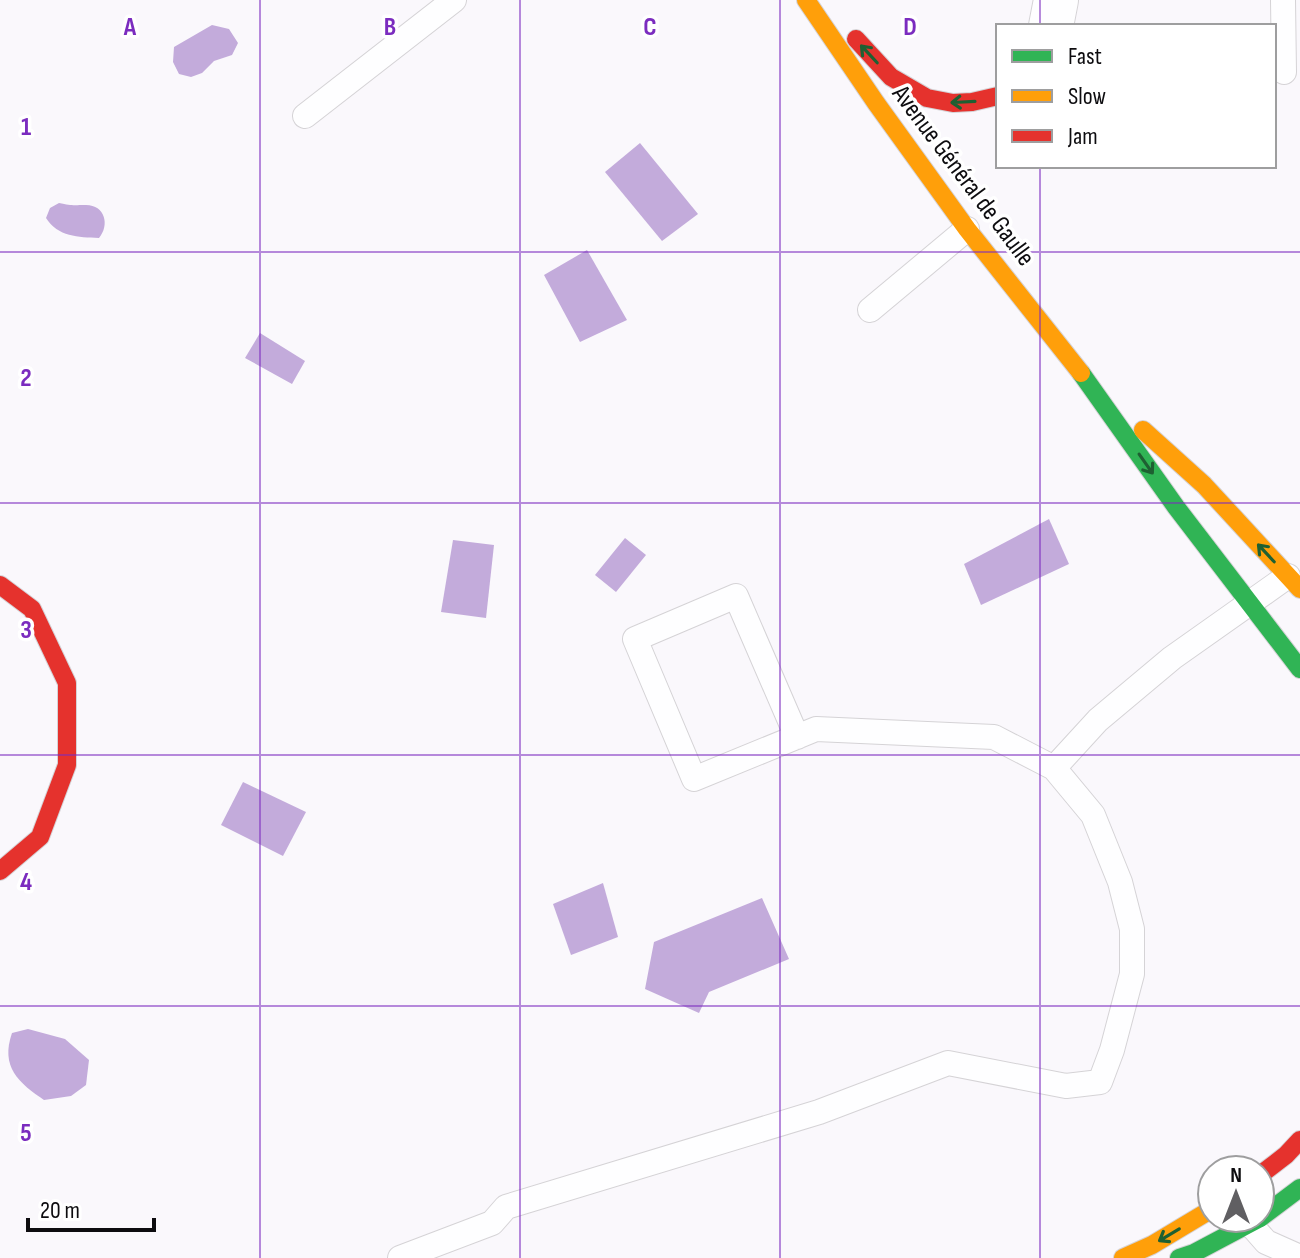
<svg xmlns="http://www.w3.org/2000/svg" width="1300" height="1258" font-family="'Sofia Sans Condensed',sans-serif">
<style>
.water{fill:#c3abdb}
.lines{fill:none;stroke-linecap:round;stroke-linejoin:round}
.lane-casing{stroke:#d5d3d6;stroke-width:26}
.street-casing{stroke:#d5d3d6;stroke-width:46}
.fast-casing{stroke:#d5d3d6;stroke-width:20}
.slow-casing{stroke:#d5d3d6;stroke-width:20}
.jam-casing{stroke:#d5d3d6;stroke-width:20}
.lane{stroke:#fefeff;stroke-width:24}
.street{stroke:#fefeff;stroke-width:44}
.fast{stroke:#30b455;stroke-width:18}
.slow{stroke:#ff9f0a;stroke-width:18}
.jam{stroke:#e5322d;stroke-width:18}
.oneway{stroke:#1e6032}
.grid{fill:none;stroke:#7b2cbf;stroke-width:2;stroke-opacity:0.55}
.labels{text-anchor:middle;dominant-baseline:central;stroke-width:7;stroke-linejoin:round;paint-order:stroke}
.street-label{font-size:26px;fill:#0d0c0f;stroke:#fff}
.grid-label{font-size:26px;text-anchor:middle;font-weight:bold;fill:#7b2cbf;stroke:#fff;stroke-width:7;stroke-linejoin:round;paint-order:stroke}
</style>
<rect width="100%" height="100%" fill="#faf8fc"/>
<g class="water">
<path d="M212,25l17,4 9,14 -6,12 -18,6 -12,12 -11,4 -12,-3 -6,-12 1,-15z"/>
<path d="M640,143l58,71 -36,27 -57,-69z"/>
<path d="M59,203c13,3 15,2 27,2 19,0 24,20 13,33 -21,-1 -41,-1 -53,-20l4,-10z"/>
<path d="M587,250l40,70 -47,22 -36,-67z"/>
<path d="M260,333l45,28 -13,23 -47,-26z"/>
<path d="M1049,519l20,45 -88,41 -17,-41z"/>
<path d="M625,538l21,17 -30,37 -21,-17z"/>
<path d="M453,540l41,5 -8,73 -45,-6z"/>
<path d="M243,782l63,30 -23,44 -62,-31z"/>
<path d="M603,883l15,54 -47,18 -18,-51z"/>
<path d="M762,898l27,61 -80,33 -10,21 -54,-24 9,-47z"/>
<path d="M28,1029l37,10 24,21 -3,25 -15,11 -27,4c-25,-17 -44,-33 -32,-67z"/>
</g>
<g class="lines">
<g class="lane-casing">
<g id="lane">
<path d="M1283,0l1,72"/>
<path d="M305,116l149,-116"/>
<path d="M870,310l97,-81"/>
<path d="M1054,768l44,-48 74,-62 116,-82"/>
<path d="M1245,1218l21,24 34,15"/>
<path d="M400,1258l92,-35 14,-16 313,-95 129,-49 118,23 34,-4 12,-32 20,-76v-45l-12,-47 -27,-67 -39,-47 -60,-31 -178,-8 -122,50 -59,-140 101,-43 61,141"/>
</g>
</g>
<g class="street-casing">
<path id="street" d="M1051,26l5,-26"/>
</g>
<g class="fast-casing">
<g id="fast">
<path d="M1081,373l95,134 124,162"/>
<path d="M1260,1218l40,-30"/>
<path d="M1179,1258l15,-5 66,-35"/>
</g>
</g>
<g class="slow-casing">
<g id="slow">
<path d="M806,0l70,103 91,126 114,144"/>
<path d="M1143,430l61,55 96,104"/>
<path d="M1123,1258l29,-13 60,-36"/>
</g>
</g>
<g class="jam-casing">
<g id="jam">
<path d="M856,39l35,38 36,21 26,5 19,-1 26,-6"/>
<path d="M0,585l32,24 35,74v82l-27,72 -40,34"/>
<path d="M1260,1175l26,-20 14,-15"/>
</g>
</g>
<use href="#lane" class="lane"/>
<use href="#street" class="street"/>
<use href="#fast" class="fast"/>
<use href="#slow" class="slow"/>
<use href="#jam" class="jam"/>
</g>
<defs><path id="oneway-shaft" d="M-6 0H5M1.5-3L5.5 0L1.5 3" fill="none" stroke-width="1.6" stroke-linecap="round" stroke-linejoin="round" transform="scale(2)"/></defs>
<g class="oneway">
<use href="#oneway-shaft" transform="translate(869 54) rotate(-133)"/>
<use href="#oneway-shaft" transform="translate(963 102) rotate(177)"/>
<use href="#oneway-shaft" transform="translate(1146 464) rotate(55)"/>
<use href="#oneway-shaft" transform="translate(1266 553) rotate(-133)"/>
<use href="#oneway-shaft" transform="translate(1169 1235) rotate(149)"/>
</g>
<path class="grid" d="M260,0v1258M520,0v1258M780,0v1258M1040,0v26M1040,166v1092M0,252h1300M0,503h1300M0,755h1300M0,1006h1300"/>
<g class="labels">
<g class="street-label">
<text transform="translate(963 176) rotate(53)">Avenue Général de Gaulle</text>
</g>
</g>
<g class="grid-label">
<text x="130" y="35">A</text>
<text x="390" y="35">B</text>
<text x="650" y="35">C</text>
<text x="910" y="35">D</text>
<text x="26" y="135">1</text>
<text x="26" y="386">2</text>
<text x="26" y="638">3</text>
<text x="26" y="890">4</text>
<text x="26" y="1141">5</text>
</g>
<rect x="996" y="24" width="280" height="144" fill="#ffffff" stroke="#9e9e9f" stroke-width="2"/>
<rect x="1012" y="50" width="40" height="12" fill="#30b455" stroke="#9e9e9f" stroke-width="2"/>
<text x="1068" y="64" font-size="24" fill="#0d0c0f">Fast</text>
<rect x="1012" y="90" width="40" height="12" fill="#ff9f0a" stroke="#9e9e9f" stroke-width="2"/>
<text x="1068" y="104" font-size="24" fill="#0d0c0f">Slow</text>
<rect x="1012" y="130" width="40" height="12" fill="#e5322d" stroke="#9e9e9f" stroke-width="2"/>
<text x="1068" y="144" font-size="24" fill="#0d0c0f">Jam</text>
<g transform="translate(1236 1194)"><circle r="38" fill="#ffffff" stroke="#9e9e9f" stroke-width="2"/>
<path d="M0-6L14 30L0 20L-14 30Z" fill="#605f62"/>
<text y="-12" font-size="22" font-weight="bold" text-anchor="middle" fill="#0d0c0f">N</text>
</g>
<path d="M28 1218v12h126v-12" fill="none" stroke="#0d0c0f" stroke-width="4"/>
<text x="40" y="1218" font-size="24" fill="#0d0c0f" stroke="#ffffff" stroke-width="6" paint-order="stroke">20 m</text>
</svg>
